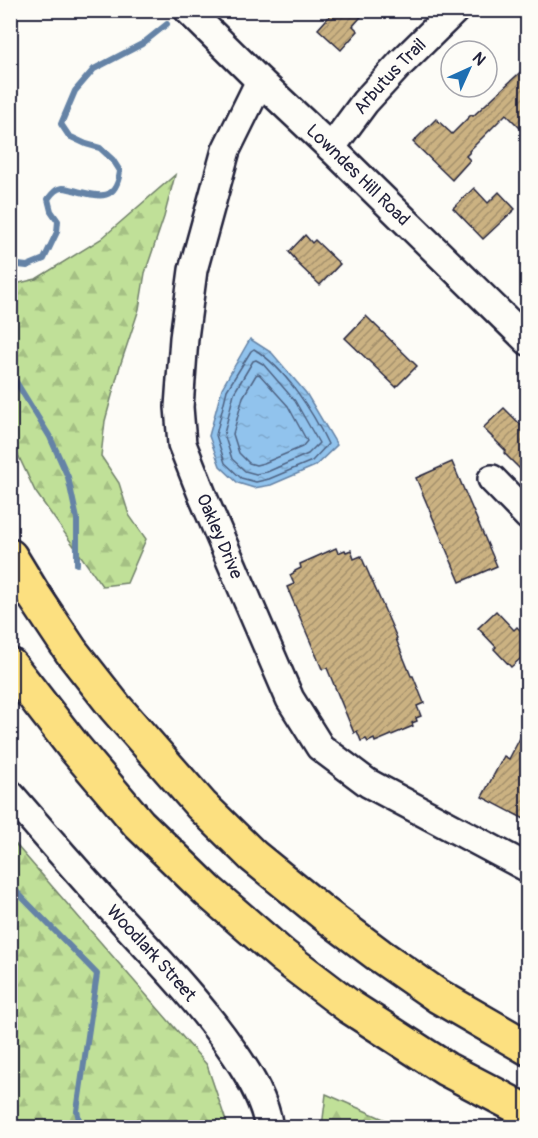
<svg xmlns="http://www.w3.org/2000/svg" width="538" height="1138" font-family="Pangolin,sans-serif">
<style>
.forest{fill:url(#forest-firs);stroke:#71816a;stroke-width:1.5}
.water{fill:url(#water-ripples);stroke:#6583a6;stroke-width:1.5}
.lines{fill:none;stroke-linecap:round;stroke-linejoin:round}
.shore{stroke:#4e6282;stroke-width:1.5}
.stream{stroke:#6583a6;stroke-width:6}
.building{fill:url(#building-hatch);stroke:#22223b;stroke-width:1.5}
.minor-casing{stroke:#22223b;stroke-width:32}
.highway-casing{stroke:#22223b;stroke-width:38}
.minor{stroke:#fdfcf7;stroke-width:27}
.highway{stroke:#fce080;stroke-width:33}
.labels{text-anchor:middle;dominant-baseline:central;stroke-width:4.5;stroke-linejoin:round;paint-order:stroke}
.street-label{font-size:18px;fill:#22223b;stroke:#fdfcf7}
</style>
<defs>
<pattern id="forest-firs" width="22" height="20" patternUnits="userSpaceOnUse" patternTransform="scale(1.5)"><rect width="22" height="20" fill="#c0e098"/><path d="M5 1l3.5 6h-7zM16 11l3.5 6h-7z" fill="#a5c084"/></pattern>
<pattern id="water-ripples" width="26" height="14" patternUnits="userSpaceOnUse" patternTransform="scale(1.5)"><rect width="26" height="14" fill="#91c3ed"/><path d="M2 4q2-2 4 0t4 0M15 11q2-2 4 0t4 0" fill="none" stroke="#7da7cc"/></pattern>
<pattern id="building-hatch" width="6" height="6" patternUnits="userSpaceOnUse" patternTransform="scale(1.5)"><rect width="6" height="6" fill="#cbb282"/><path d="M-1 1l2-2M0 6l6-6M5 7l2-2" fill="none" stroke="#a4906c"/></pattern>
</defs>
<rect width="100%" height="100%" fill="#fdfcf7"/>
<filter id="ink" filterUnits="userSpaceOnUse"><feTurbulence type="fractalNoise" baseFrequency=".0167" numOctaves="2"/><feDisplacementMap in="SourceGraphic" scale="12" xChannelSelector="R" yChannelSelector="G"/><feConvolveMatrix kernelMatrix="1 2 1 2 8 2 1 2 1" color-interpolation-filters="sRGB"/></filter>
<g filter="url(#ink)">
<g class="forest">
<path d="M175,175l-11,42 -19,56 -6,36 -19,57 -15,55 -4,35 18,27 10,32 17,24 -19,44 -25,3 -67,-95 -24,-51v-155l25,-6 65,-40z"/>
<path d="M11,839l196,226 21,62h-217z"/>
<path d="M326,1094l76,33h-80z"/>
</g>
<path class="water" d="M250,339l22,14 34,40 31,52 -22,21 -44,19 -17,3 -16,-5 -18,-17 -11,-30 13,-48z"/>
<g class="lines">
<g class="shore">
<path d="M254,349c31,19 59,63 74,95l-16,17 -43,18 -13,3 -15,-4 -16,-15 -9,-28 11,-45 24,-39z"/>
<path d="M256,360l7,4 32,37 24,42 -11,11 -41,18 -11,2 -11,-3 -13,-12 -8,-25 10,-41 19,-32z"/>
<path d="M258,374l2,1 28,31 19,35 -5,6 -38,16 -8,2 -7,-2 -10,-10 -6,-19 10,-37 13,-22z"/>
</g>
<g class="stream">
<path d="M10,264l17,2 17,-7 13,-27 1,-11 -7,-10 -3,-12c4,-5 8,-11 15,-11 3,0 6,1 10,2 24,6 43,14 47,-19l-7,-11 -13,-12 -14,-4 -17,-8 -8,-12 14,-33 19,-22 48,-25 25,-20"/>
<path d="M10,372l40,65 18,40 9,42v45"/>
<path d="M10,885l87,89 -20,137 4,17"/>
</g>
</g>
<g class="building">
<path d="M335,10h32l-14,16 5,5 -17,19 -23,-21z"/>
<path d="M528,65v71l-22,-22 -37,37 1,1 -4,4 4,4 -18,20 -39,-38 23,-23 16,15 19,-19 2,1z"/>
<path d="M474,188l14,15 11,-11 16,17 -32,30 -30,-31z"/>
<path d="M305,235l7,8 3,-3 25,24 -20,21 -25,-24 1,-1 -7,-8z"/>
<path d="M366,316l51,50 -21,21 -51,-49z"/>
<path d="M504,408l24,24v45l-24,-24 2,-2 -23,-23z"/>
<path d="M452,462l45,104 -37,16 -44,-104z"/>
<path d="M336,548l2,5 7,-3 1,2 5,-2 3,9 7,-3 36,82 -1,1 15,37h2l11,27 -7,3 4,10 -5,2 1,3 -5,2 1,3 -38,16 -1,-3 -6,3 -2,-3 -5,2 -4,-10 -3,2 -27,-65 -5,1 -35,-82 7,-3 -4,-9 5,-3v-1l6,-3 -1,-4z"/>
<path d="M496,611l18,19 3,-3 11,11v14l-17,15 -17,-18 2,-2 -18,-19z"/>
<path d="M528,723v98l-46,-24 22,-41 5,3z"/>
</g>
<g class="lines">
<g class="minor-casing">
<g id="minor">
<path id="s1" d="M188,10l72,71 71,67 197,193"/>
<path id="s2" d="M260,81l-34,69 -33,120 -9,68 -5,69 3,37 21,53 87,202 30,48 48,36 160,85"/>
<path id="s3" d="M331,148l34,-46 36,-39 54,-53"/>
<path d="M492,479l36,37"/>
<path id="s4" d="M10,794c31,36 62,72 94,107 45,49 93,97 131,153 15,22 30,47 34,74"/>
</g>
</g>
<g class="highway-casing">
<g id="highway">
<path d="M10,556l25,41 36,54 44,56 86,98 52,51 70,57 56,42 59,41 90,52"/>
<path d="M10,665l63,81 66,78 69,67 75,65 67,51 96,62 82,43"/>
</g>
</g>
<use href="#minor" class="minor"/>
<use href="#highway" class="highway"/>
</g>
</g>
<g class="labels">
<g class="street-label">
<text stroke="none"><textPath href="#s3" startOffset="93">Arbutus Trail</textPath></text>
<text stroke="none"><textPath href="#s1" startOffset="237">Lowndes Hill Road</textPath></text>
<text stroke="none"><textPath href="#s2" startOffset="476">Oakley Drive</textPath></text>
<text stroke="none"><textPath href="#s4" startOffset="213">Woodlark Street</textPath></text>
</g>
</g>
<rect width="538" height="1138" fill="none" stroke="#fdfcf7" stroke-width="36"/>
<rect x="18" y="18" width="502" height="1102" fill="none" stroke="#22223b" stroke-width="2" filter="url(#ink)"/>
<g transform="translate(469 69) rotate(45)"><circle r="28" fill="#fdfcf7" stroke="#a5a5ac" stroke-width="1.5"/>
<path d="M0-4.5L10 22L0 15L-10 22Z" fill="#1f6fb2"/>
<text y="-9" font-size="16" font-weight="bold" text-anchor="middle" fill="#22223b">N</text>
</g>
</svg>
